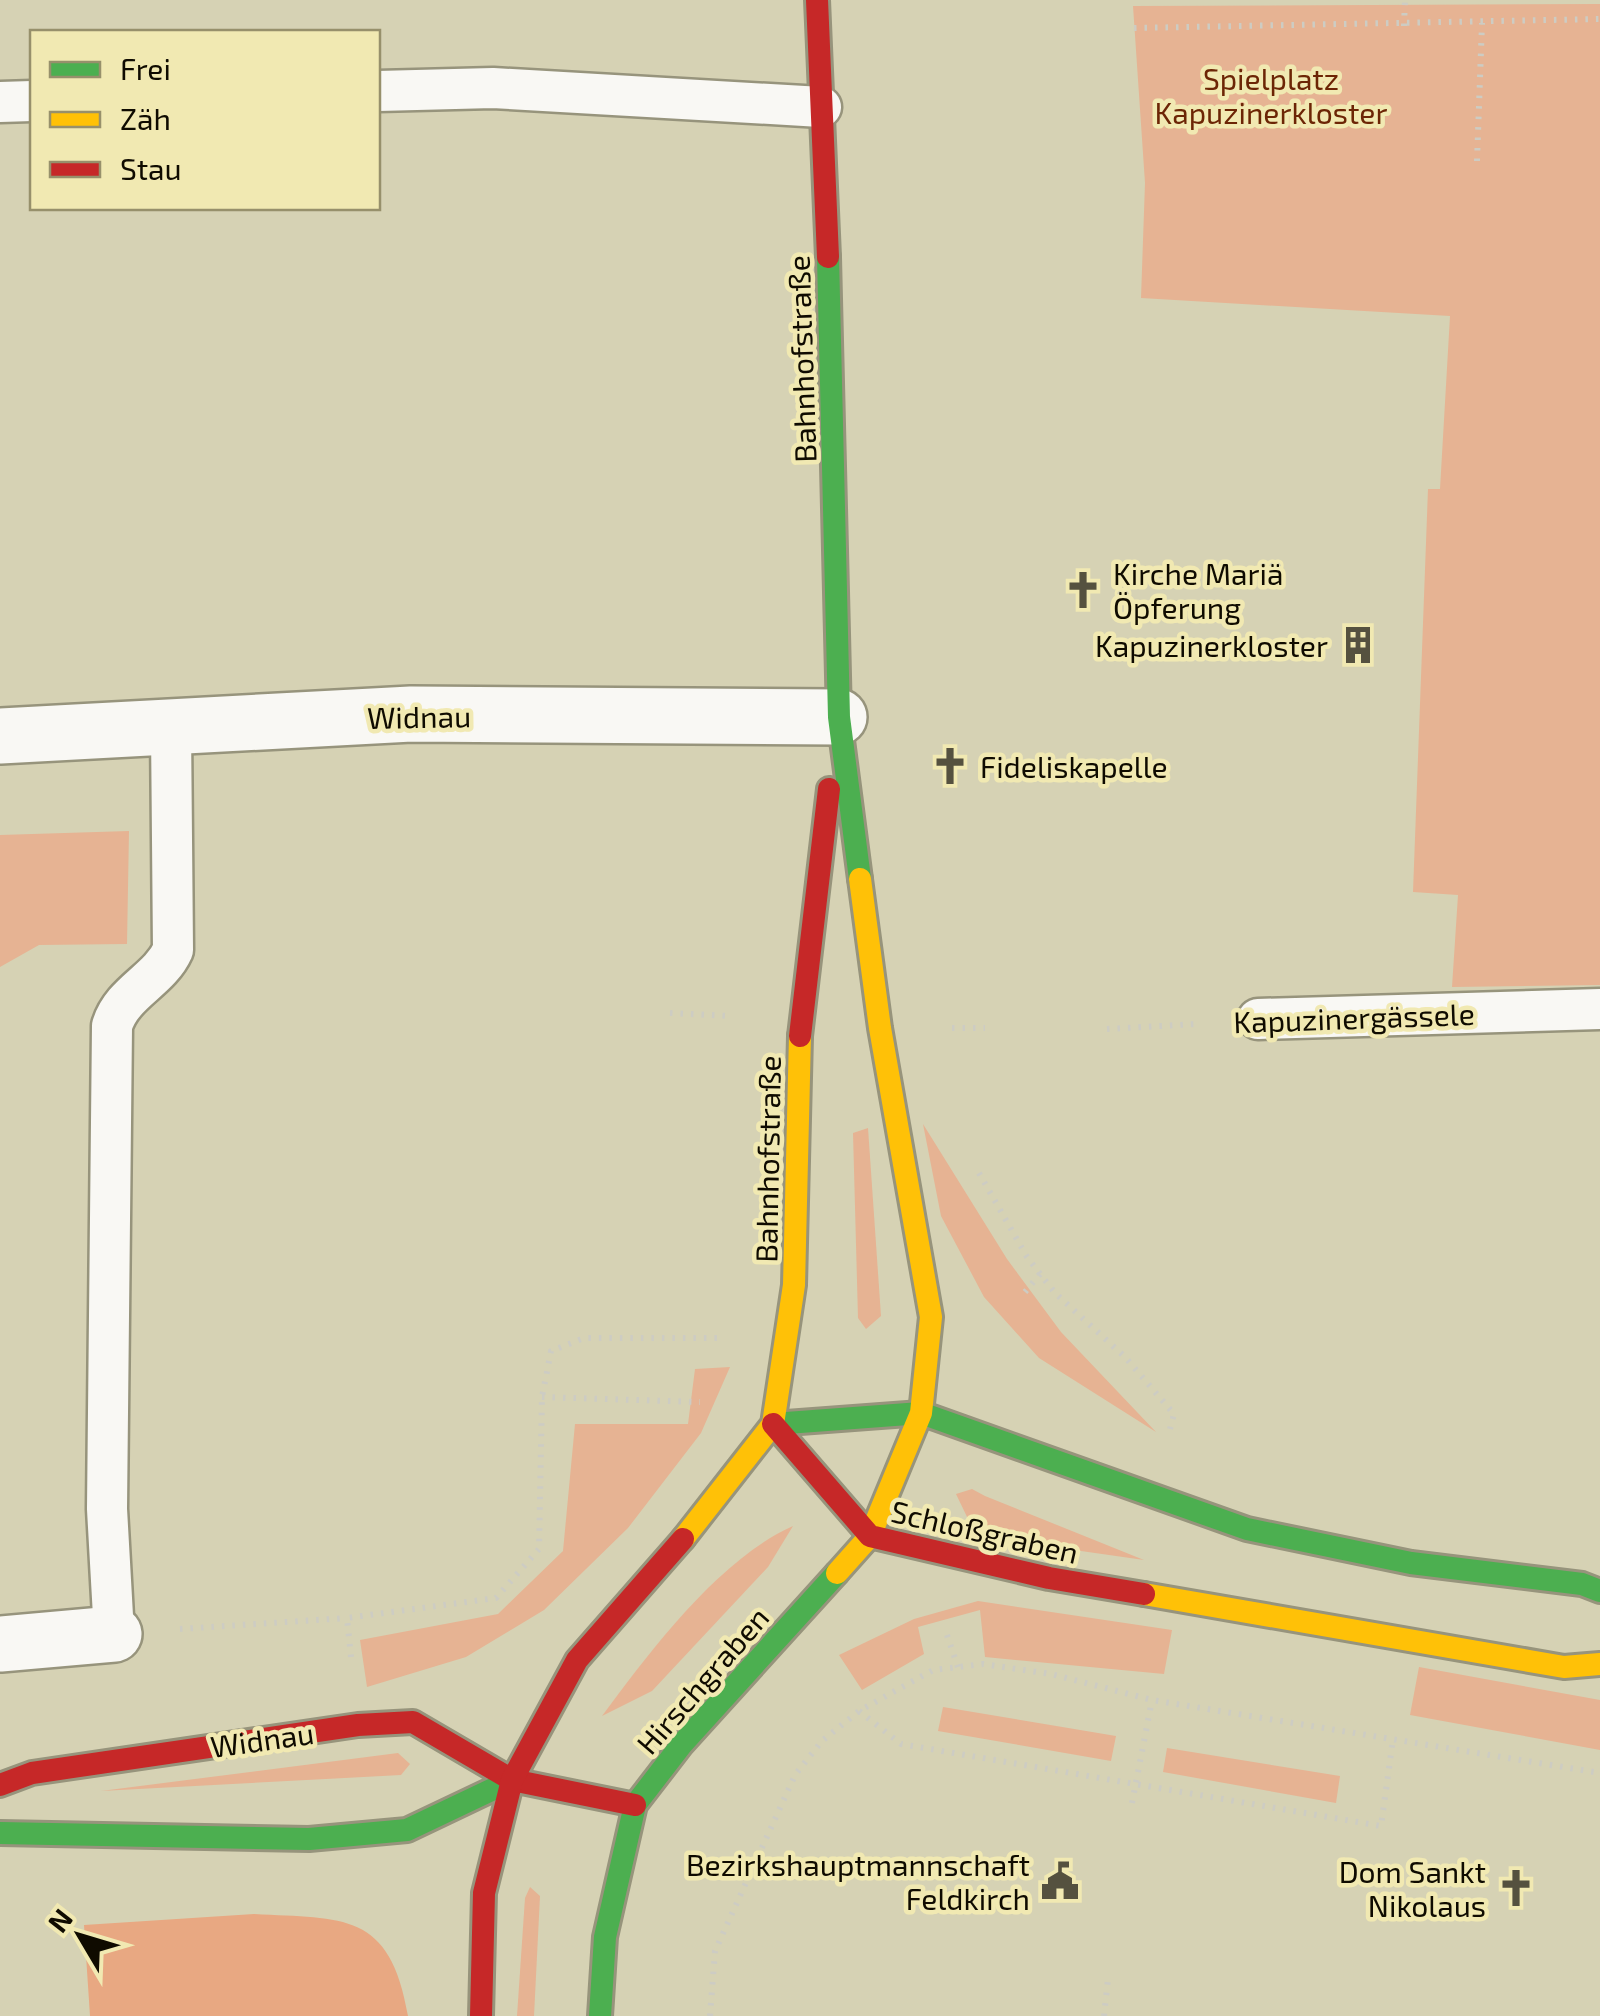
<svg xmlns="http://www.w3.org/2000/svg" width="1600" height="2016" font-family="'Exo 2',sans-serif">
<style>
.green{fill:#e6b393}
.forest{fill:#e8a882}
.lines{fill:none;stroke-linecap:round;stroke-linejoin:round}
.lane-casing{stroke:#97947c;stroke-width:45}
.street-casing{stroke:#97947c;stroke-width:60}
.fast-casing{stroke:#97947c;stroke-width:28}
.slow-casing{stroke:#97947c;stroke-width:28}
.jam-casing{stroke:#97947c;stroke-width:28}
.path{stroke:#cdccc3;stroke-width:6;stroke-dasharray:2.5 8;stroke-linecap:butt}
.lane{stroke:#f9f8f4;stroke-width:40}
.street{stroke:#f9f8f4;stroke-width:55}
.fast{stroke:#4caf50;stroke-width:22}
.slow{stroke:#ffc107;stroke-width:22}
.jam{stroke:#c62828;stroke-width:22}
.labels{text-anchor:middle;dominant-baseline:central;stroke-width:9;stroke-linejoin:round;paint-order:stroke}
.park-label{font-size:30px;fill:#6c2505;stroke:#f1e9b2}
.street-label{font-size:30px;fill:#0f0b00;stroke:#f1e9b2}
.poi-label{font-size:30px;fill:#0f0b00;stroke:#f1e9b2;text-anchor:end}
</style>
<rect width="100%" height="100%" fill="#d6d2b4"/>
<g class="green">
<path d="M1600,4v981l-148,2 6,-92 -45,-3 15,-403h12l10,-173 -309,-18 4,-115 -12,-177z"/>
<path d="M129,831l-2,113 -88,1 -39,22v-132z"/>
<path d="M923,1124l84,135 54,73 95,100 -117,-74 -55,-61 -43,-81z"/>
<path d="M868,1128l13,188 -15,13 -8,-11 -5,-185z"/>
<path d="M730,1367l-29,66 -73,95 -84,82 -78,47 -99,30 -7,-47 138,-26 65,-63 12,-127h113l7,-55z"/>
<path d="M972,1489l13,7 159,64 -77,-11 -98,-28 -13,-27z"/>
<path d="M793,1526l-25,41 -116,124 -50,25c48,-65 117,-157 191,-190z"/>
<path d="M978,1601l194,29 -8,44 -179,-17 -5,-47 -62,17 6,27 -62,36 -23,-35 75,-36z"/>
<path d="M1419,1667l181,33v50l-190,-35z"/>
<path d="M943,1707l173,29 -5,25 -173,-30z"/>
<path d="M1167,1748l173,28 -4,27 -173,-31z"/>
<path d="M398,1753l12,11 -9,11 -300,16z"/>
<path d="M530,1887l10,9 -6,120h-17l8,-118z"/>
</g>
<path class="forest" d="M254,1914c90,5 136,-3 154,102h-318l-6,-91z"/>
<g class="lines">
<g class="lane-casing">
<g id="lane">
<path d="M378,91l115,-3 328,19"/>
<path d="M0,102l32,-1"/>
<path d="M1258,1019l342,-10"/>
<path d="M114,1634l-7,-125 5,-483c10,-34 47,-45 61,-76l-2,-222"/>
</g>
</g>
<g class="street-casing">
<g id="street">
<path d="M0,736l411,-22 428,3"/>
<path d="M0,1644l114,-10"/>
</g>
</g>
<g class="fast-casing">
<g id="fast">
<path d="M828,257l11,460 21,162"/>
<path d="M773,1424l148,-11 326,116 164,34 171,21 18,7"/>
<path d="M0,1833l309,6 98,-9 105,-50"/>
<path d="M600,2016l5,-79 30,-132 47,-61 155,-171"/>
</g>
</g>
<g class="slow-casing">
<g id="slow">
<path d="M683,1539l90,-115 21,-139 6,-249"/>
<path d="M837,1573l33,-37 51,-123 10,-96 -51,-289 -20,-149"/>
<path d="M1144,1594l420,73 36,-3"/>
</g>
</g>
<g class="jam-casing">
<g id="jam">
<path d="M817,0l11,257"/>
<path d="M800,1036l29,-247"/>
<path d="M773,1424l97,112 179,42 95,16"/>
<path d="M0,1785l32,-12 326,-48 55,-3 99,58 123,25"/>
<path d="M481,2016l3,-123 28,-113 65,-120 106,-121"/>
</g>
</g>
<g class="path">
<path d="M1404,26l1,-26"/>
<path d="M1134,28l466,-9"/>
<path d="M1477,161l5,-138"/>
<path d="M670,1013l60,3"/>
<path d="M952,1028h33"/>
<path d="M1107,1029l89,-5"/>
<path d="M979,1173l48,84 28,36 70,64 49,57 -4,15"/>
<path d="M1025,1292l15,-18"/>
<path d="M542,1397l158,5"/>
<path d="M180,1629l167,-11"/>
<path d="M947,1635l11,32"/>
<path d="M351,1657l-4,-39 149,-20 43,-49 3,-152 9,-46 33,-13h133"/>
<path d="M859,1711l42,33 480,82 12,-87"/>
<path d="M1132,1803l20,-103"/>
<path d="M710,2016l5,-65 80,-176 27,-34 37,-30 74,-41 50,-6 68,10 101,26 448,73"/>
<path d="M1104,2016l4,-37"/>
</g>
<use href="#lane" class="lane"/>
<use href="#street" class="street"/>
<use href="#fast" class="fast"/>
<use href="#slow" class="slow"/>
<use href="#jam" class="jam"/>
</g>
<defs>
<g id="church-bare" transform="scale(3)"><path d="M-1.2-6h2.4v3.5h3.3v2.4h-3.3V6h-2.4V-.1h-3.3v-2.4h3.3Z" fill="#55513f" stroke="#f1e9b2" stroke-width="2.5" paint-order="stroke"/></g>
<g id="building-bare" transform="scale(3)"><path d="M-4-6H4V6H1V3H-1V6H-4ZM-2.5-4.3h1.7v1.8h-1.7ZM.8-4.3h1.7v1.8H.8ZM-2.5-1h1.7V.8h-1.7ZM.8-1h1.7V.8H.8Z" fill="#55513f" stroke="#f1e9b2" stroke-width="2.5" paint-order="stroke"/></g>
<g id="civic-bare" transform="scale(3)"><path d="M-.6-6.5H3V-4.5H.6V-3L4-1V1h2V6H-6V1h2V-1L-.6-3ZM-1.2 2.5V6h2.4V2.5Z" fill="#55513f" stroke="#f1e9b2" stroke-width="2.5" paint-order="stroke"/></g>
</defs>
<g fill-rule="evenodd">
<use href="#church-bare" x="1083" y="590"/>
<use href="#building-bare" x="1358" y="645"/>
<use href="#church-bare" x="950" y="766"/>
<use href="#civic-bare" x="1060" y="1881"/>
<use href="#church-bare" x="1516" y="1888"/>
</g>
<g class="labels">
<g class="park-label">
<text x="1271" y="78">Spielplatz<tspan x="1271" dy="34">Kapuzinerkloster</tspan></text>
</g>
<g class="street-label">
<text transform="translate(801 359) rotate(-92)">Bahnhofstraße</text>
<text transform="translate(419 716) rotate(-1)">Widnau</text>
<text transform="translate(1354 1017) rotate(-2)">Kapuzinergässele</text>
<text transform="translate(767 1159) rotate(-89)">Bahnhofstraße</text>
<text transform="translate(985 1531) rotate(13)">Schloßgraben</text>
<text transform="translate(702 1680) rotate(-49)">Hirschgraben</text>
<text transform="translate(262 1739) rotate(-8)">Widnau</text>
</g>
<g class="poi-label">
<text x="1113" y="573" text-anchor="start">Kirche Mariä<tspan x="1113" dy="34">Öpferung</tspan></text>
<text x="1328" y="645">Kapuzinerkloster</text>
<text x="980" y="766" text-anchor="start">Fideliskapelle</text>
<text x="1030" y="1864">Bezirkshauptmannschaft<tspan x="1030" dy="34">Feldkirch</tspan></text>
<text x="1486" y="1871">Dom Sankt<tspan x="1486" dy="34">Nikolaus</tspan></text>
</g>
</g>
<rect x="30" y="30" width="350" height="180" fill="#f1e9b2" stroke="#97906b" stroke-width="2.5"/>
<rect x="50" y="62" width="50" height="15" fill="#4caf50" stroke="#97906b" stroke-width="2.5"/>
<text x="120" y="80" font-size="30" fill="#0f0b00">Frei</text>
<rect x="50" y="112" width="50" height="15" fill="#ffc107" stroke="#97906b" stroke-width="2.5"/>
<text x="120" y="130" font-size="30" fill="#0f0b00">Zäh</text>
<rect x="50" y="162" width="50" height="15" fill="#c62828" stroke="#97906b" stroke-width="2.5"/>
<text x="120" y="180" font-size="30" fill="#0f0b00">Stau</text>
<g transform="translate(80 1936) rotate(308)" stroke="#f1e9b2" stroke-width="8" paint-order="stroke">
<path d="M0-8L18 38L0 25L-18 38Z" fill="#0f0b00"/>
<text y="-15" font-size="28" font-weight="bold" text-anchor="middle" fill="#0f0b00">N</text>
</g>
</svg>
